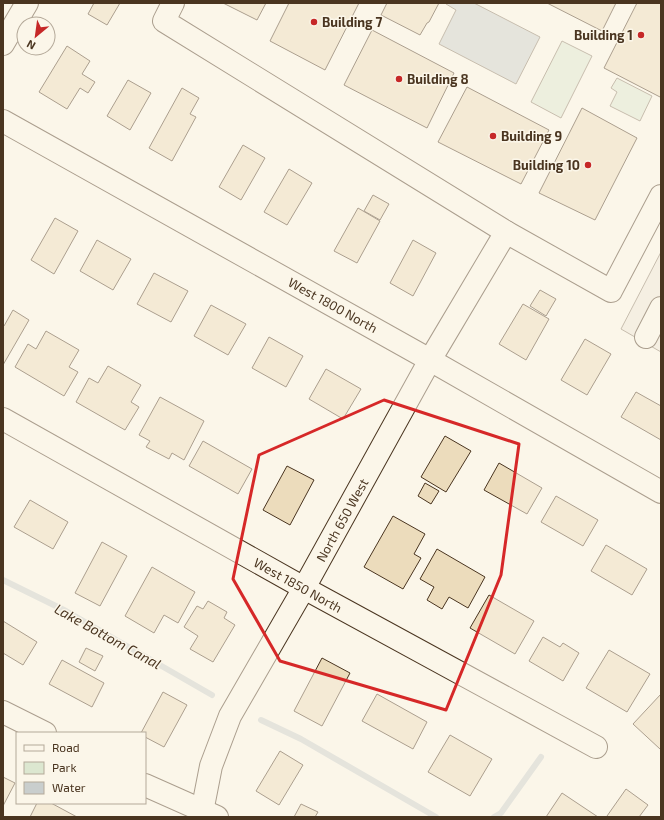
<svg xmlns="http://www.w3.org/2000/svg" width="664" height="820" font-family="'Exo 2',sans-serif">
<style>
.green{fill:#dce7d0;stroke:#887966}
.parking{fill:#ede7d9;stroke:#887966}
.water{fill:#c9cecd;stroke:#887966}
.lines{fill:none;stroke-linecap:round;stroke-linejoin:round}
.stream{stroke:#c9cecd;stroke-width:6}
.building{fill:#ecdcbc;stroke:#4a3520}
.minor-casing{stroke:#4a3520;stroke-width:24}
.minor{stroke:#fbf6e9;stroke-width:22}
.marked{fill:none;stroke:#d62828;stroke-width:3;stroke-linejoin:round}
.poi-dot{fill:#c62828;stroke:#fbf6e9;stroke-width:1.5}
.labels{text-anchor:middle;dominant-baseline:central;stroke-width:3;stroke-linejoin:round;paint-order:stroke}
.poi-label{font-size:13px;font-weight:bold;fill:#4a3520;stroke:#fbf6e9;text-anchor:start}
.street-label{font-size:13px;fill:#4a3520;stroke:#fbf6e9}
.water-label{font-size:14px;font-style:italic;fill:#4a3520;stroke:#fbf6e9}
</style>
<rect width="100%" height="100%" fill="#fbf6e9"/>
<g class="green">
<path d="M562,41l30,15 -31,62 -30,-16z"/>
<path d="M617,78l35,18 -12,25 -30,-15 7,-14 -6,-4z"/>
</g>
<path class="parking" d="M661,252v100l-40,-23z"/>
<path class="water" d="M446,3h28l66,34 -24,47 -77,-40 17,-34 -10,-6z"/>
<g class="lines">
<g class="stream">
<path d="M3,580l63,31 146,84"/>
<path d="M261,720l40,19 135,78"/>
<path d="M494,817l7,-4 40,-56"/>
</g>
</g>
<g class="building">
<path d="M94,3h26l-13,22 -19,-11z"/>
<path d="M223,3h43l-9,17z"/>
<path d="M289,3h70l-34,67 -55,-29z"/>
<path d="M387,3h52l-10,19 -2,1 -7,12 -39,-20z"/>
<path d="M547,3h69l-14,28z"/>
<path d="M637,3h24v92l-1,2 -56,-29z"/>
<path d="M372,30l82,43 -27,55 -83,-43z"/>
<path d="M67,46l23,15 -8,13 13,8 -7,11 -8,-5 -13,21 -28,-17z"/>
<path d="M128,80l23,13 -21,37 -23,-14z"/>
<path d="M467,87l82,43 -28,54 -83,-42z"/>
<path d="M182,88l17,10 -9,16 6,3 -24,44 -23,-13z"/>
<path d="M582,108l55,30 -42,82 -56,-27z"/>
<path d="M243,145l22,13 -24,42 -22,-13z"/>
<path d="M289,169l23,14 -25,42 -23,-13z"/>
<path d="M373,195l16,9 -9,16 -16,-9z"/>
<path d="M358,208l22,13 -23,42 -23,-12z"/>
<path d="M55,218l23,13 -24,43 -23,-14z"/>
<path d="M97,240l34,19 -18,31 -33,-19z"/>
<path d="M413,240l23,13 -23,43 -23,-13z"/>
<path d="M154,273l34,18 -17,31 -34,-18z"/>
<path d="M540,290l16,9 -10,17 -16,-10z"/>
<path d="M523,304l26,15 -23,41 -27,-16z"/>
<path d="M211,305l35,19 -18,31 -34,-19z"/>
<path d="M13,310l16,10 -26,45v-40l1,1z"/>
<path d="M46,331l33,19 -10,17 9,5 -14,24 -49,-29 13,-23 8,5z"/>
<path d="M269,337l34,19 -17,31 -34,-19z"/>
<path d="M585,339l26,15 -24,41 -26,-15z"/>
<path d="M108,366l33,19 -10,17 8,5 -14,23 -49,-28 13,-24 9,5z"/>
<path d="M326,369l35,20 -18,30 -34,-20z"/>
<path d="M636,392l25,14v34l-40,-23z"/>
<path d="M160,397l44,24 -20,39 -12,-7 -3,6 -23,-12 4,-6 -11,-6z"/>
<path d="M445,436l26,15 -25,41 -25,-15z"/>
<path d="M203,441l49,28 -14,25 -49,-28z"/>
<path d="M499,463l43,25 -15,26 -43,-24z"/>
<path d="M287,466l27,14 -24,45 -27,-15z"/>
<path d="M425,483l14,8 -8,13 -13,-8z"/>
<path d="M556,496l42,24 -15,26 -42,-24z"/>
<path d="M30,500l38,22 -15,27 -39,-22z"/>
<path d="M393,516l32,18 -11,20 7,4 -18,31 -39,-22z"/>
<path d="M102,542l25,14 -27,50 -25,-13z"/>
<path d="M606,545l41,24 -15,26 -41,-24z"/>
<path d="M437,549l48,28 -17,31 -19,-11 -7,12 -15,-9 7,-13 -14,-8z"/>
<path d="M152,567l43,25 -17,31 -14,-8 -10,18 -29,-17z"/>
<path d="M489,595l45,26 -19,33 -45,-26z"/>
<path d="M208,601l19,11 -3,6 11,7 -22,37 -23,-13 8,-13 -14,-9 13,-21 6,3z"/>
<path d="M3,621l34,21 -14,23 -20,-12z"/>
<path d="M543,637l17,10 3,-4 16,10 -16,28 -34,-20z"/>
<path d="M86,648l17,8 -8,15 -16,-9z"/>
<path d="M609,650l41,24 -23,38 -41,-24z"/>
<path d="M322,658l28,15 -28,53 -28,-15z"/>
<path d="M62,660l42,23 -12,24 -43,-23z"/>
<path d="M163,692l24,13 -23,42 -19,-10v-4h-4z"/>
<path d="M377,694l50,28 -14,27 -51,-28z"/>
<path d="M661,694v54l-1,1 -27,-25z"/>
<path d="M450,735l42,24 -22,37 -42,-24z"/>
<path d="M280,751l23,14 -24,40 -23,-14z"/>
<path d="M3,777l12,6 -12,23z"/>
<path d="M626,789l22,16 -9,12h-30l-2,-1z"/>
<path d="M562,793l36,24h-52z"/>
<path d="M37,803h14l26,14h-47z"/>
<path d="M301,804l17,8 -3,5h-21z"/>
</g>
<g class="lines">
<g class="minor-casing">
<g id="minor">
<path d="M173,3l-9,18 342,211 105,59 50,-95"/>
<path d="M3,44l24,-41"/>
<path d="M3,121l427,239 231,132"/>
<path d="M646,337l15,-29"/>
<path d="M3,419l301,169 292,159"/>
<path d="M3,712l42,21"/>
<path d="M145,785l72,32"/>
<path d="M201,817l10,-51 19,-50 74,-128 126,-228 76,-128"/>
</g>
</g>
<use href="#minor" class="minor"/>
</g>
<path d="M0 0H664V820H0ZM384,400l135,44 -18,131 -55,135 -166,-49 -47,-82 26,-124z" fill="#fbf6e9" fill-opacity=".55" fill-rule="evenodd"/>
<path class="marked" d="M384,400l135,44 -18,131 -55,135 -166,-49 -47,-82 26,-124z"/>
<g class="poi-dot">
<circle cx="314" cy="22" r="4"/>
<circle cx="641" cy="35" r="4"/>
<circle cx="399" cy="79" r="4"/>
<circle cx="493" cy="136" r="4"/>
<circle cx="588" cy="165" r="4"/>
</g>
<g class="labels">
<g class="poi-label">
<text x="322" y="22">Building 7</text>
<text x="633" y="35" text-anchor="end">Building 1</text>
<text x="407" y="79">Building 8</text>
<text x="501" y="136">Building 9</text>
<text x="580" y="165" text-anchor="end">Building 10</text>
</g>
<g class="street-label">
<text transform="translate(333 305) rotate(29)">West 1800 North</text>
<text transform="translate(342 520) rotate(-61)">North 650 West</text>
<text transform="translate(298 585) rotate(29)">West 1850 North</text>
</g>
<g class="water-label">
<text transform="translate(108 636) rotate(29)">Lake Bottom Canal</text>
</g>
</g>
<rect width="664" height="820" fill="none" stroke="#4a3520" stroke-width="8"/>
<rect x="16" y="732" width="130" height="72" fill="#fbf6e9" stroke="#b4a999"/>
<rect x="24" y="745" width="20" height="6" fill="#fbf6e9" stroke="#b4a999"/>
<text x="52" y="752" font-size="12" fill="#4a3520">Road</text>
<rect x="24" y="762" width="20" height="12" fill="#dce7d0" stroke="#b4a999"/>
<text x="52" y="772" font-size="12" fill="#4a3520">Park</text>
<rect x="24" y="782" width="20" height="12" fill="#c9cecd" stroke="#b4a999"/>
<text x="52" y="792" font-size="12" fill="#4a3520">Water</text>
<g transform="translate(36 36) rotate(209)"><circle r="19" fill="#fbf6e9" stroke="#b4a999"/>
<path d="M0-3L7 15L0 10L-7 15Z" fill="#c62828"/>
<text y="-6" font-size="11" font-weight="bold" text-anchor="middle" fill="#4a3520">N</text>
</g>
</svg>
